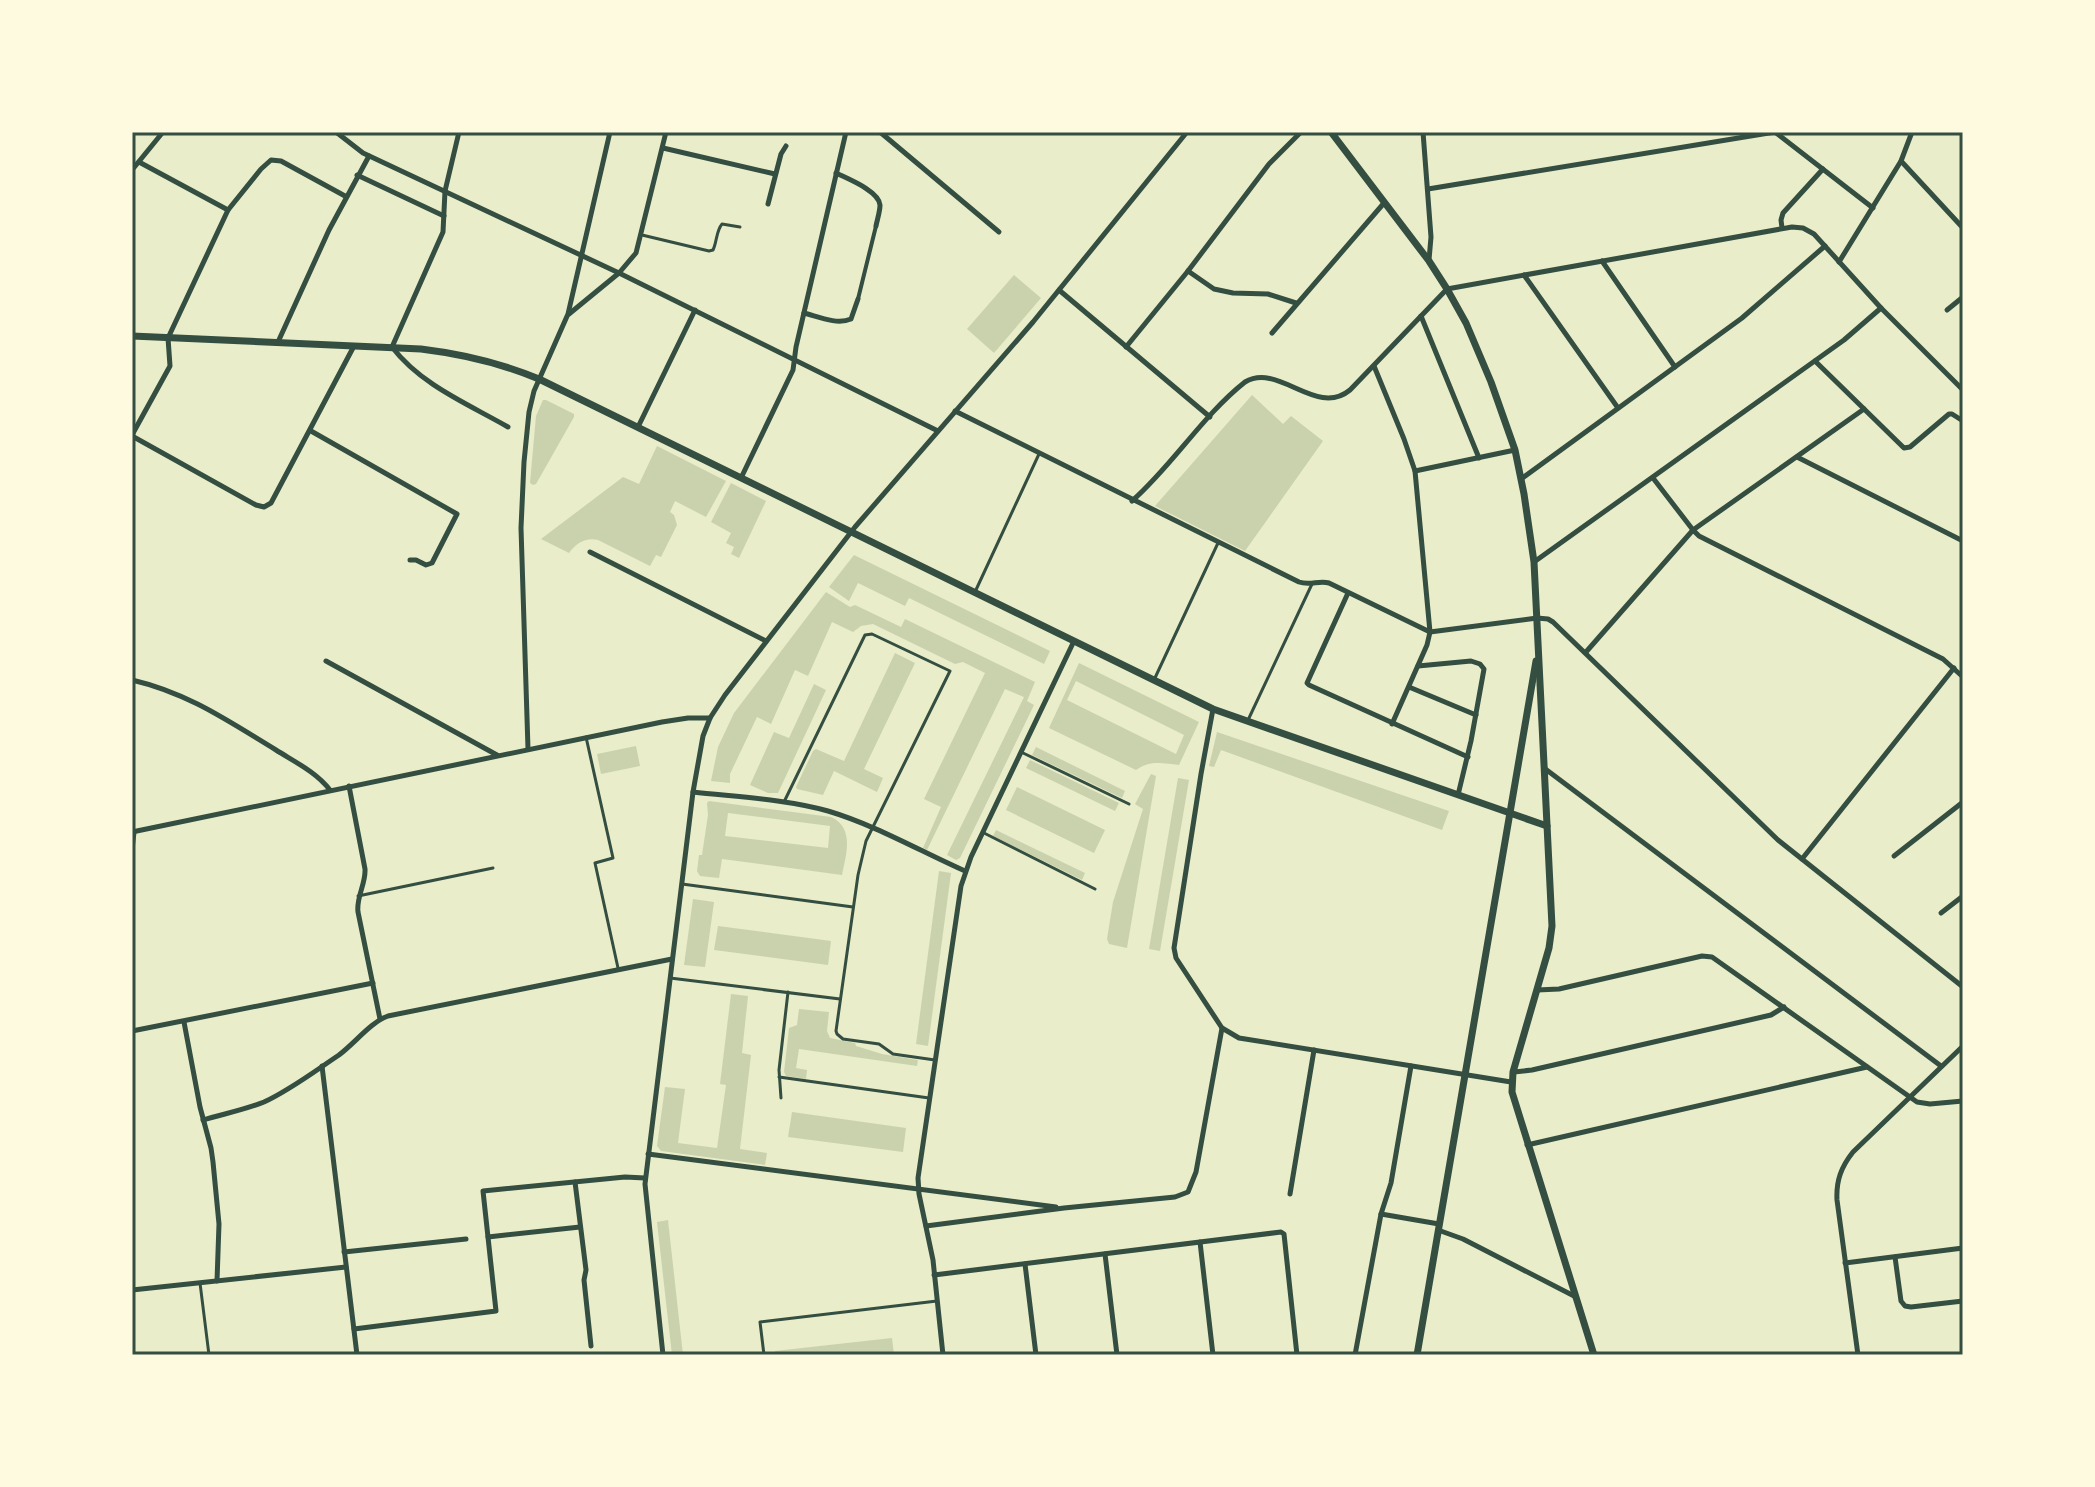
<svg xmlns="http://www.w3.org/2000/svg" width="2095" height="1487" font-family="Signika,sans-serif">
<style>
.green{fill:#cad2ad;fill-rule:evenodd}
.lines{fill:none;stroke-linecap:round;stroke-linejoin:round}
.service{stroke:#344e41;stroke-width:3}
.pedestrian{stroke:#344e41;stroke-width:4}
.minor{stroke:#344e41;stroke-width:5}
.tertiary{stroke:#344e41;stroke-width:7}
.neatline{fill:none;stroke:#344e41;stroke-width:3}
</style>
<rect width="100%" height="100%" fill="#e9edc9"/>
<g class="green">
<path d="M1014,275l27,23 -47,55 -27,-24z"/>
<path d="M1252,395l31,29 8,-8 32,25 -78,110 -90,-45z"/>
<path d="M543,400h3l28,14v3l-38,67 -3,1 -3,-2 6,-67z"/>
<path d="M657,446l69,35 -20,36 -31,-16 -5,11 4,3 3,10 -16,32 -5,-2 -6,11 -52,-26c-12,-3 -22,3 -29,13l-28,-14 82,-62 16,7z"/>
<path d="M731,483l35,18 -27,57 -8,-4 3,-7 -8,-4 5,-10 -20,-11z"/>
<path d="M854,555l196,96 -6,13 -135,-66 -4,8 -47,-23 -9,18 -20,-14z"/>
<path d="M826,592l24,15 5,-2 46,22 4,-8 130,63 -8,19 7,4 -74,153 -4,2 -9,-5 77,-158 -19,-8 -78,161 -4,-2 18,-41 -17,-8 61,-126 -22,-11 -8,2 -82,-40 -12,2 -8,6 -21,-10 -24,54 -13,-6 -24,54 -14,-7 -27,57v9l-19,-2 7,-34 16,-34z"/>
<path d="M895,653l20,10 -51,106 19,9 -6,14 -43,-21 -11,24 -26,-6 -1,-2 17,-36 3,-2 28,12z"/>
<path d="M1079,663l120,59 -20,43c-16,-2 -30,-5 -43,5l-87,-42zM1076,681l108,54 -8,19 -109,-54z"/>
<path d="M814,684l12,6 -48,103h-10l-18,-8 24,-53 15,6z"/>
<path d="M1217,732l232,79 -7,19 -221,-80 -7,17 -5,-1z"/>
<path d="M636,746l4,20 -39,8 -4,-20z"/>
<path d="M1036,747l89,44 -3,7 -90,-43z"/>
<path d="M1030,760l89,43 -4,8 -89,-43z"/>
<path d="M1151,774l5,2 -29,172 -18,-4 -2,-5 6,-37 30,-93 -8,-5z"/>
<path d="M1178,778l11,2 -29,171 -11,-2z"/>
<path d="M1017,787l88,43 -11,23 -88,-43z"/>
<path d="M709,801l122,16c24,11 15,38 11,58l-120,-16 -3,19 -19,-2 -3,-5 2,-16h3l6,-40 -1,-12zM728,813l102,13 -2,22 -103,-12z"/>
<path d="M996,830l89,43 -3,7 -89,-44z"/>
<path d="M939,871l12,2 -23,173 -12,-2z"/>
<path d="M693,899l21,3 -9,65 -21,-2z"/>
<path d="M718,926l113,15 -3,24 -114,-15z"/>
<path d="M731,994l17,2 -6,57 9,2 -11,94 27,4 -2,12 -104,-14 -4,-5 8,-59 20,2 -7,54 39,5 9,-63 -6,-1z"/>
<path d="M799,1009l30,3 -2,19 3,7 25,5 1,3 26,8 36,6 -1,6 -118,-17 -3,19 11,2 -1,9 -20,-3 -2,-4 5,-44 8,-3z"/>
<path d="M792,1112l114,16 -3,24 -115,-15z"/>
<path d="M668,1220l15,135h-11l-15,-133z"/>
<path d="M892,1338l2,17h-118l-1,-4z"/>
</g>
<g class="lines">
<g class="service">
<path d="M642,235l67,16 4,-1c4,-8 3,-19 9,-26l18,3"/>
<path d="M975,592l64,-138"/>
<path d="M1154,680l64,-137"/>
<path d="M1249,718l63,-134"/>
<path d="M586,737l27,121 -18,5 23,105"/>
<path d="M1021,752l108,52"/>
<path d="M784,802l81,-167 7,-1 78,37 -84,170 -8,34 -22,156 1,3 6,5 36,5 14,10 42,6"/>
<path d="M984,833l111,56"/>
<path d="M682,884l171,23"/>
<path d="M358,896l135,-28"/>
<path d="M670,978l170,21"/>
<path d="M779,1077l150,21"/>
<path d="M781,1098l-2,-28 9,-78"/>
<path d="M200,1283l9,72"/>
<path d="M764,1355l-4,-33 177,-21"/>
</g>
<path class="pedestrian" d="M858,299l18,-73"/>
<g class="minor">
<path d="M336,132l27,21 256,120 319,158"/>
<path d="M459,132l-14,59 -2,41 -51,115c29,38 76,57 116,80"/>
<path d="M880,132l119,100"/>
<path d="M1423,132l8,105 -2,23"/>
<path d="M1775,132l98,76"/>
<path d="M663,148l112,26"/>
<path d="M1901,161l62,67"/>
<path d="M139,162l89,48"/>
<path d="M132,170l31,-38"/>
<path d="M836,173c12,6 43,18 44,32 0,7 -3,15 -4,21"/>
<path d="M357,175l87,41"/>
<path d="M1428,189l347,-57"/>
<path d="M768,204l13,-50 5,-8"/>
<path d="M1782,228l-1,-8 2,-7 40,-44"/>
<path d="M1602,261l73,106"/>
<path d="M1839,262l62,-101 11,-29"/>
<path d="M1188,271l26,18 19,4 35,1 28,9"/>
<path d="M1524,275l94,133"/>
<path d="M1059,290l151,127"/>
<path d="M1947,310l16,-13"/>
<path d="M804,313c15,4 33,12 47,6l7,-20"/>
<path d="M569,314l50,-41 17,-20 30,-121"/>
<path d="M1421,316l58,142"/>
<path d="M1272,333l112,-130"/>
<path d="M278,342l51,-112 40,-74"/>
<path d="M1126,347l62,-76 81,-107 32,-32"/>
<path d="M1815,361l89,87 6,-1 39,-33h3l11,7"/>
<path d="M1374,366l30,73 11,32 15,161 -3,13 -35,79"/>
<path d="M955,411l344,171c11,4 20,-2 30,1l101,49 107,-14 11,1 5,3 225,218 185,147"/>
<path d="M638,427l57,-117"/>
<path d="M311,431l146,83 -25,49 -6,2 -10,-5h-6"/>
<path d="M132,435l38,-69 -2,-28 60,-128 33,-41 10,-9 10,1 64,35"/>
<path d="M132,436l124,69 8,2 7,-4 83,-157"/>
<path d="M1797,457l166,84"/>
<path d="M1415,471l100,-21"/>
<path d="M741,478l52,-108 3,-23 50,-215"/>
<path d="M1653,478l40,52 6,6 244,123 20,18"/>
<path d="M1521,479l221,-161 83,-72"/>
<path d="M1132,501c41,-36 70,-85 113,-119 34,-20 71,36 105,8l97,-101 345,-62 11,1 11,6 67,74 82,82"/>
<path d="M590,552l176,89"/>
<path d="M1534,562l310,-222 37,-32"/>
<path d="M1348,593l-41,90 2,2 159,72"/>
<path d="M1586,652l107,-122 171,-121"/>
<path d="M326,661l171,94"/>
<path d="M1418,666l53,-5 9,3 4,5 -13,72 -13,54"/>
<path d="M132,680c56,13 96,41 144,70 19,12 40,22 54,40"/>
<path d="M1409,687l67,28"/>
<path d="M1213,709l-12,65 -27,174 2,10 46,70 17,10 272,44"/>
<path d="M528,749l-7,-221 3,-66 5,-50 5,-21 34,-77 42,-182"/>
<path d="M1544,768l397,298"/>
<path d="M349,786l16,83c1,15 -9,28 -7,43l22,107"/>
<path d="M693,792c44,5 92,7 135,19 47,14 92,40 137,60"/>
<path d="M132,832l530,-110 26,-4h22"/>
<path d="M132,850l2,-18"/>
<path d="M1894,856l69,-54"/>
<path d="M1802,859l152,-191"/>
<path d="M1941,913l22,-17"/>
<path d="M1537,990l22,-1 143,-33 10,1 205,145 13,2 33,-3"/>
<path d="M184,1022l16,85 11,41 2,14 6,62 -2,57"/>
<path d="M132,1031l241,-48"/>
<path d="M322,1066l35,289"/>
<path d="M1514,1072l18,-2 239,-55 13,-8"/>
<path d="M203,1120c20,-6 41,-10 61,-18 26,-12 51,-31 75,-47 16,-12 32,-33 49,-39l284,-57"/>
<path d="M1527,1145l340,-78"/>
<path d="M648,1154l408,53"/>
<path d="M575,1182l11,88 -2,10 7,66"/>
<path d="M1290,1194l24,-144"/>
<path d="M1381,1214l58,10"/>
<path d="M926,1226l138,-18 111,-11 13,-5 8,-20 26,-144"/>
<path d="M1438,1230l25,9 113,58"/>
<path d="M488,1237l92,-10"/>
<path d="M1200,1242l13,113"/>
<path d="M344,1252l122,-13"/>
<path d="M1105,1254l12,101"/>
<path d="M1895,1257l6,44 4,5 6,1 52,-6"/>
<path d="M1845,1263l118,-15"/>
<path d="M1025,1264l11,91"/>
<path d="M934,1275l347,-43 3,2 13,121"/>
<path d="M132,1290l214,-23"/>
<path d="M354,1329l142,-18 -13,-120 142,-14 20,1"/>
<path d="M663,1355l-18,-171 48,-392 10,-56 7,-18 15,-23 130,-168 178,-205 154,-190"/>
<path d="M943,1355l-10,-95 -14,-66 -1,-16 43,-292 10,-29 103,-216"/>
<path d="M1355,1355l26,-141 10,-31 20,-117"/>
<path d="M1858,1355l-21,-155c-1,-19 4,-33 16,-48l110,-106"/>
</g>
<g class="tertiary">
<path d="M1331,132l98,129 18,28 19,34 25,59 24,68 9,44 10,68 18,364 -3,22 -36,124 -1,20 82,263"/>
<path d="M132,336l289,13c41,5 80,14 118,30l674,330 334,117"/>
<path d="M1417,1355l119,-694"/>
</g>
</g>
<rect width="2095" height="1487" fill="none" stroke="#fefae0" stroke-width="268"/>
<rect x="134" y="134" width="1827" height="1219" class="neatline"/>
</svg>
